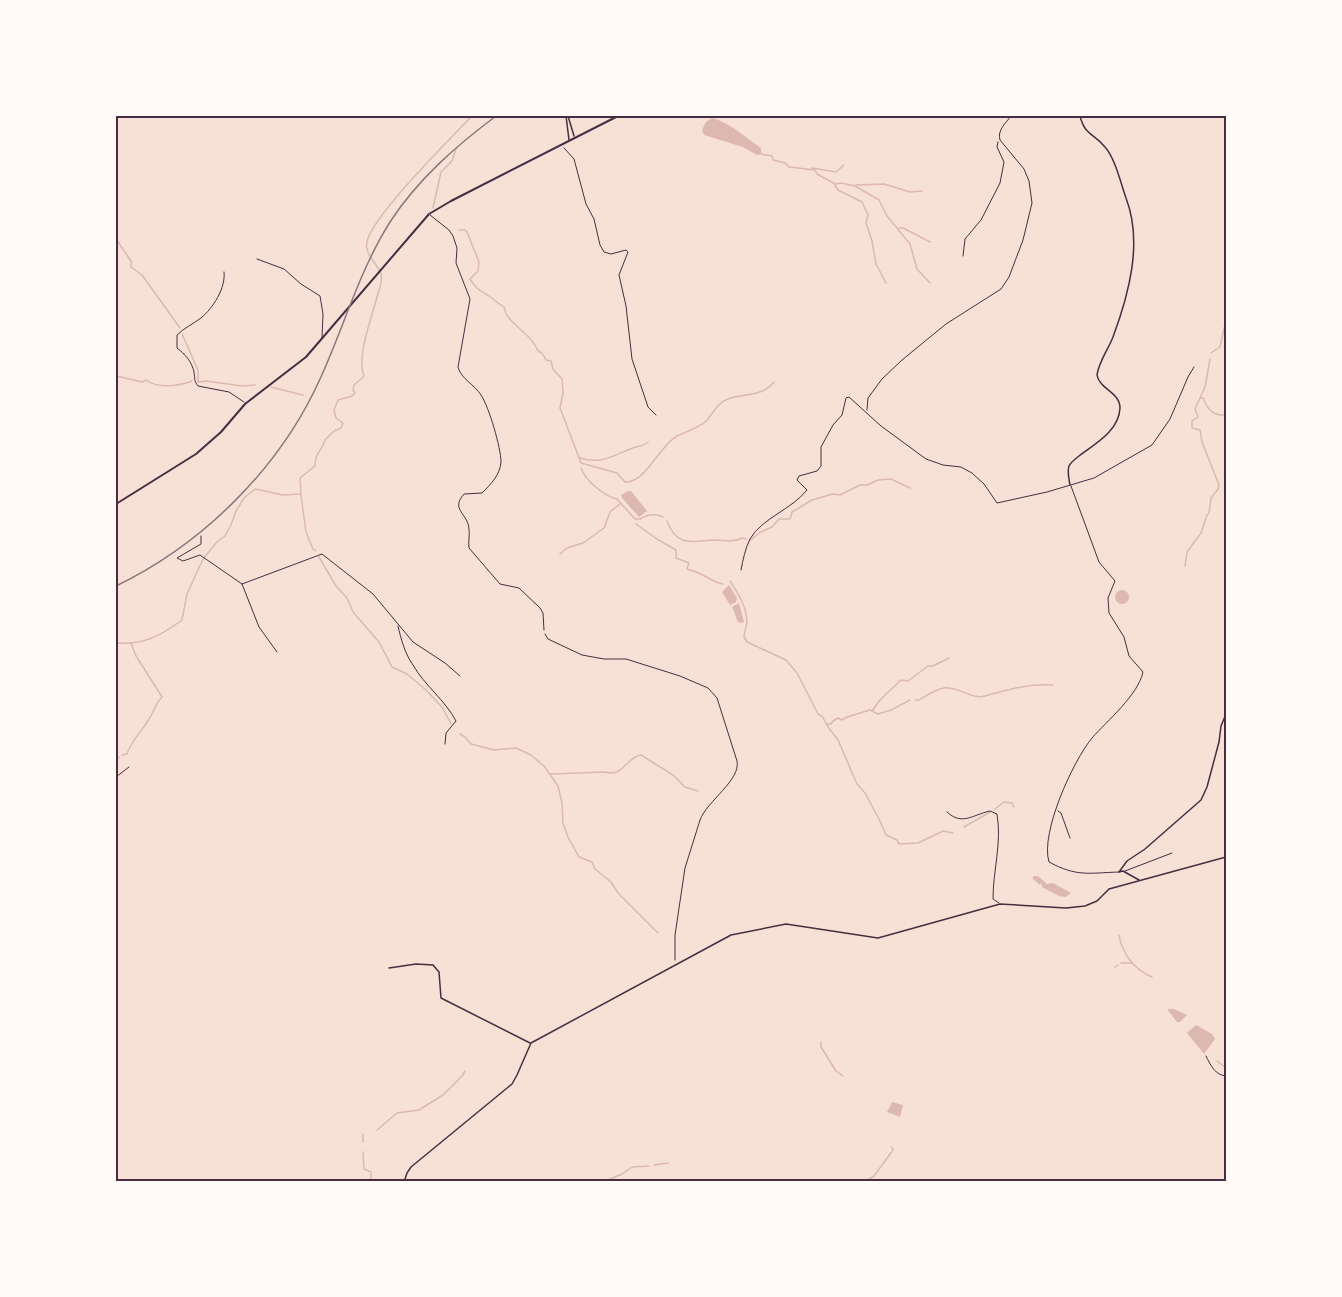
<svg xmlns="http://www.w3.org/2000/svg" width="1342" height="1297" font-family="Rubik,sans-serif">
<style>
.water{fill:#dcb8b0}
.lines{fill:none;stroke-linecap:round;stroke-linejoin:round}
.stream{stroke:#dcb8b0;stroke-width:1.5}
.path{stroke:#4a2c40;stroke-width:1}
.service{stroke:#4a2c40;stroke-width:1}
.minor{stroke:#4a2c40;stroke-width:1.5}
.tertiary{stroke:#4a2c40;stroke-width:1.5}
.secondary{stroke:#4a2c40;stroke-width:2}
.rail{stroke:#8f747c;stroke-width:1.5}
.neatline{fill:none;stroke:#4a2c40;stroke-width:2}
</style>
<rect width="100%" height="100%" fill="#f7e1d7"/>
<g class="water">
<path d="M712,118c21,6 32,19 49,30v6l-4,1 -14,-8 -39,-12 -2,-5 4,-8z"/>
<path d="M628,491h3l16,20 -8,6 -17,-19 -1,-3z"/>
<path d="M729,585l8,13 -1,4 -6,3 -8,-13z"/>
<circle cx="1122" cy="597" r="7"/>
<path d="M739,603l5,19 -3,1 -3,-1 -6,-15z"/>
<path d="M1034,876h4l9,8 6,-1 18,10 -5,4 -7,-1 -17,-9v-4l-2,2 -8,-7z"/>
<path d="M1167,1009h7l13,6 -7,7h-3z"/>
<path d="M1196,1025l16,9 3,5 -11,15 -17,-21z"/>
<path d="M892,1102l11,3 -3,12 -13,-5z"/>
</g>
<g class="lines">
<g class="stream">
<path d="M761,154l11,2 1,4 12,3 4,4 26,3 2,4 18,10 6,-1 14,3 24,14 8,16 23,28 7,25 13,14"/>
<path d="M812,168l24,4 8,-7"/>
<path d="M835,185l3,5 24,12 6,13 -2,8 6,18 4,23 10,19"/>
<path d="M856,185l28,-1 26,8 12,-1"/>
<path d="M433,208l8,-36 11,-11 4,-12"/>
<path d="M899,228h4l27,14"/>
<path d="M459,230h6l2,2 12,30 -1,9 -8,8c7,12 12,12 22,19 5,4 6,6 12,9 3,18 26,24 34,44l4,2 4,7 5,1 2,8 9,10 1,14 -3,15 21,55 36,10 8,9c21,1 33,-35 52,-46 7,-3 24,-10 28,-14 8,-8 12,-19 23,-23 16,-6 34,-2 46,-17"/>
<path d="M116,239l15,22v6l11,8 38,53"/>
<path d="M182,334l16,36v12l8,-1 36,5 13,-1"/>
<path d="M1211,353l9,-6 6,-27"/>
<path d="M116,376l26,6 4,-2c12,9 33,6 46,1"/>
<path d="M271,387l32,8"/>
<path d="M1200,398h3c5,12 10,18 23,17"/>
<path d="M579,458c23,6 31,-1 51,-9 7,-3 12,-2 18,-7"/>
<path d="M581,468c4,12 24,29 36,31l18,20h5c8,-5 15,-6 23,-2"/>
<path d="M301,495l5,37 7,17 3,2"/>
<path d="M667,521c10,27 26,20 47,19 10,0 19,3 28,-2l4,1"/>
<path d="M636,524l21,15 19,11v8l13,5 -2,6 2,1c13,2 22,12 34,14"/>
<path d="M751,540l8,-7 13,-6 7,-8h11l2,-7 20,-12 21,-6 7,1 20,-10h7l11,-5 13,-1 19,9"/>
<path d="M560,554l7,-6 16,-5 21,-15 6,-16 10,-8"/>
<path d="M319,557l17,29 11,12 6,14 26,30 13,25 15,7 19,16 16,17 9,17"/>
<path d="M1185,566l2,-14 14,-19 6,-18 2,-2 2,-15 7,-9 1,-4 -17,-43 -2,-12 -8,-2v-7l6,-4 -3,-8 10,-22 5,-28"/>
<path d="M730,581c8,12 17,26 17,42 -1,5 -3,9 -3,14l3,5 39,18 11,13 21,41 4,2 6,11 10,13 19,44 8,9 14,26 7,16 11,5 2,4 19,-1 25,-12 10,2"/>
<path d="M116,643c28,2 44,-7 66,-23l5,-26 16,-35 14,-17 8,-6 6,-11 5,-14 8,-13 11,-9 28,6 18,-1 -1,-16 15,-12c0,-15 8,-16 10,-26l9,-9 7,-3 2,-5 -7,-5 -2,-8 4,-10 14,-4 3,-3 -2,-3 1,-5 10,-9c-8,-19 8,-59 13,-79 2,-7 6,-16 4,-23 -4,-11 -17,-20 -14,-32 5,-26 84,-104 105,-126"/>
<path d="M915,700h4c7,-4 17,-11 25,-12 14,-2 28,12 41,8 22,-6 44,-13 68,-11"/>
<path d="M872,711l8,-11 21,-20 7,1 20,-15h5l16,-8"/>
<path d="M827,724h4l2,-3 5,-3 4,2 5,-3 23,-7 8,4 13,-4 19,-10"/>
<path d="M460,734l5,3 6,7 23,6 22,-2 15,7 13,11 14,20 4,17 1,20 5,14 11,20 13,5 3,7 16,13 7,11 40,40"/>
<path d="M122,755l5,-1c4,-13 15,-23 22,-35 5,-7 6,-15 13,-22l-26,-41 -5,-13"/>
<path d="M116,761l3,-4"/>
<path d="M551,774l54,-2c18,6 21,-15 36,-17l32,20 12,12 13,4"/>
<path d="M995,809l9,-7 8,1 2,4"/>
<path d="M964,827l26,-15"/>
<path d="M1119,935c3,19 16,35 33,42"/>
<path d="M1121,963h11"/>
<path d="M1115,967l3,-2"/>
<path d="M821,1042v5l15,24 7,5"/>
<path d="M1217,1061l9,7"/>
<path d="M377,1130l20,-17 22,-3 24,-15 19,-19 3,-5"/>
<path d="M363,1134v8"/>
<path d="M363,1152l1,17 7,3v10"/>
<path d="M654,1165l14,-2"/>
<path d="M603,1182l19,-8 10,-7 17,-1"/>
<path d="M864,1182l10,-6 19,-26 -1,-3"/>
</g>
<g class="path">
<path d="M564,148l10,11 12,45 8,15 6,26 4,7 7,2 15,-4 2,2 -9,23 7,31 6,53 16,48 8,8"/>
<path d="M545,634l3,5 34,16 22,4h22l54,17 28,12 9,10 20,63c4,19 -30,40 -37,59l-15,48 -10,67v25"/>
<path d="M1058,811l3,2 9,25"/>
</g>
<g class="service">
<path d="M430,215l19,15 4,6 4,12 -1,15 14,36 -12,68c3,12 17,18 23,28 8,12 20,53 20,67 -1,13 -10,22 -19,31l-18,1c-14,16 4,19 5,35 1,6 -1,12 0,19l31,36 19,4 21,20 3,5 1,17"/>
<path d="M963,256l2,-17 16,-19 19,-37 4,-21 -7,-15 1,-5"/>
<path d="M257,259l27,10 17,15 19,12 3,18 -1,24"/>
<path d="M224,272c2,16 -11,36 -23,46 -8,6 -17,10 -24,17v13c8,6 15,14 17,24 1,7 0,9 4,14l31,6 15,10"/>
<path d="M867,410l1,-12 14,-19 20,-19 44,-36 55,-35 8,-12 14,-37 9,-37 -3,-22 -5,-12 -24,-29c-3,-10 6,-17 11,-24"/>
<path d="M1071,486l28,76 16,19 -7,17 1,15 15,24 5,19 14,16c-5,23 -35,48 -51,66 -19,23 -52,95 -43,124 28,15 39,11 70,10"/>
<path d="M201,536v8l-24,14 6,3 17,-6 42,29 17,43 18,25"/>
<path d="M741,570c2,-10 4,-21 9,-31 12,-21 41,-29 57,-49l-10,-10 2,-4 18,-5 4,-5v-19l12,-22 9,-10 4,-17 3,-1 32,29 45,33 17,6 18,2 11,6 12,11 13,19 50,-11 47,-14 58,-33 18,-26 18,-42 6,-10"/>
<path d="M242,584l80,-30 51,40 40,48 32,21 15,13"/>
<path d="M398,626c3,13 7,28 15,39 12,21 32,35 43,56l-10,12 -1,11"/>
<path d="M116,777l13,-10"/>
<path d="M947,812c15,14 25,3 43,-1l7,3c5,29 -4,56 -4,85l6,4"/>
<path d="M1125,871l47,-18"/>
<path d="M1206,1056c5,10 9,19 20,20"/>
</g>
<g class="minor">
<path d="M1070,485c-1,-6 -3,-13 -1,-19 2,-4 6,-7 10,-10 16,-12 40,-25 41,-48 0,-16 -21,-19 -23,-33 2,-14 11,-25 16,-38 16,-43 30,-95 13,-139 -5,-14 -11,-40 -21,-51 -11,-14 -20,-11 -25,-31"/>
<path d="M1139,880l-16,-9 -4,1 8,-11 18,-12 56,-49 6,-13 12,-45 2,-16 5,-12"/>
<path d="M389,968l27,-4 17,1 6,7 2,26 89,45"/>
<path d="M404,1182l3,-9 4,-6 101,-83 5,-9 14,-32 200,-108 55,-11 92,14 122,-34 66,4 19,-2 12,-5 12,-12 117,-32"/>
</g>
<g class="tertiary">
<path d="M566,116l3,24"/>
<path d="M568,116l6,20"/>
</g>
<path class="secondary" d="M116,504l80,-50 25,-22 24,-28 61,-47 123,-143 22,-13 167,-85"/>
<path class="rail" d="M116,586c87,-42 164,-118 204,-207 24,-52 39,-108 70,-157 28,-43 66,-76 106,-106"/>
</g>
<rect width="1342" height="1297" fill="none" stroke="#fffaf5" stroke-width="234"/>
<rect x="117" y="117" width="1108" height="1063" class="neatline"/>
</svg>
